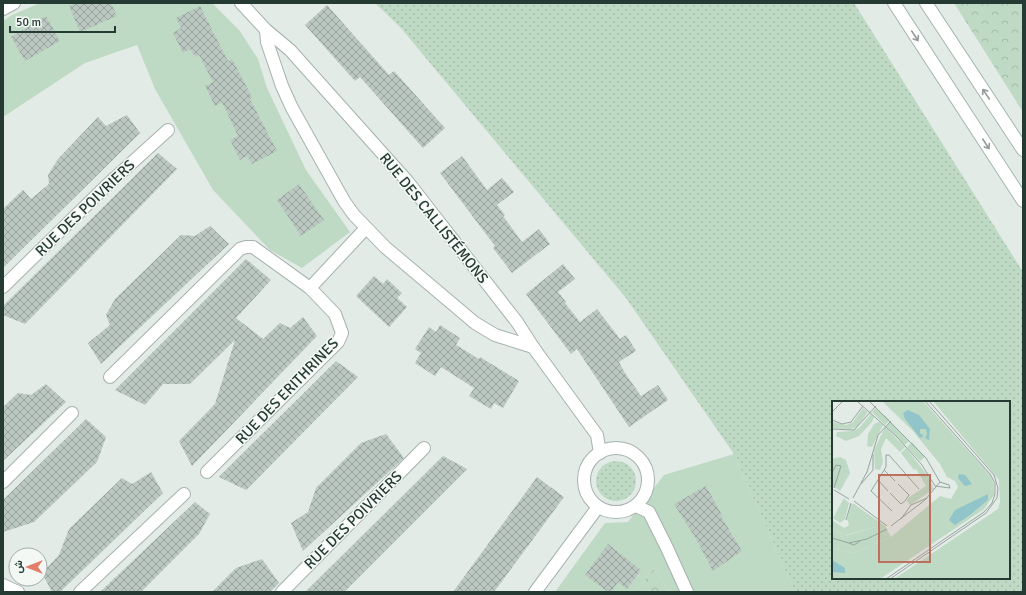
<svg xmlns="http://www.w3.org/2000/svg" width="1026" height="595" font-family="Signika,Vazirmatn,sans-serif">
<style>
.grass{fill:url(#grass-dots);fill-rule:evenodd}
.forest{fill:url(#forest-crowns)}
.garden{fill:#bedac4}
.building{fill:url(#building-cross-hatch)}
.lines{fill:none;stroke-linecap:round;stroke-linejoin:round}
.street-casing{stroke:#a6b2ad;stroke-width:14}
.secondary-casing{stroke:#a3b5ad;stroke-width:14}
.street{stroke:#fff;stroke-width:12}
.secondary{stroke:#fff;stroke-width:12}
.oneway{stroke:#929c99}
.labels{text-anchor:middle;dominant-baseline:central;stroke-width:3;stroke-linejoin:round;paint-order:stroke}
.street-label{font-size:15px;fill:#253a33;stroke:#f3f8f5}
.inset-road{fill:none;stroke:#97a49f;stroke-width:1}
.view{fill:#bc705e;fill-opacity:0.15;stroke:#bc705e;stroke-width:2}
.inset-edge{fill:none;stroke:#253a33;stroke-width:2}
</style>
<defs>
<pattern id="grass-dots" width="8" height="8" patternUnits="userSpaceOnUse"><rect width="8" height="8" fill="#bedac4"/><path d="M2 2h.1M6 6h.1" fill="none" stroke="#a3bca9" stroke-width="1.8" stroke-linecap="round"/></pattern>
<pattern id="forest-crowns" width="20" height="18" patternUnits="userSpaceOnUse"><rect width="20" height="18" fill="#bedac4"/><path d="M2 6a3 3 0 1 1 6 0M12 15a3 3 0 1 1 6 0" fill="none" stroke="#a3bca9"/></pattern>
<pattern id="building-cross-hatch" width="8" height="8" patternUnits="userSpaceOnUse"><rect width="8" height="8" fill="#bbc8c2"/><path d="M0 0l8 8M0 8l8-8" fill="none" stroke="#98a39e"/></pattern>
</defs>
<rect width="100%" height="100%" fill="#e3ebe7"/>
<g class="grass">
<path d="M375,3h479l169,269v320h-228l-61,-138 -108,-156 -226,-271zM833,402h176v176h-176z"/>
<circle cx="616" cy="481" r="20"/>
</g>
<g class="forest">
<path d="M954,3h69v109z"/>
<path d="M653,568l17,24h-34z"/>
</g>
<g class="garden">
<path d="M40,3h172l28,28 18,28 9,29 39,82 44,62 -48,36 -32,-18 -57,-60 -58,-101 -18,-44 -52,18 -82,54v-96l9,-6z"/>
<path d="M734,454l61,138h-125l-17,-24 -17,24h-81l50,-69 23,-1 36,-47z"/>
</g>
<g class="building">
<path d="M76,3h35l6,13 -37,16 -11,-26z"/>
<path d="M327,5l62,70 5,-4 51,57 -22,20 -63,-71 -5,4 -50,-56z"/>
<path d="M200,6l28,55 4,-2 20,38 -2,2 27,52 -25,13 -5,-8 -7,4 -10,-20 8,-4 -16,-34 -7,4 -10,-20 8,-4 -14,-27 -4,2 -5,-8 -7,4 -10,-20 8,-5 -5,-10z"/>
<path d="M46,16l14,25 -35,20 -14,-24z"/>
<path d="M127,115l13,18 -137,135v-59l20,-19 8,9 18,-15 -1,-9 10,-16 40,-42 8,9z"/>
<path d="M158,153l19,16 -152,155 -22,-9v-9z"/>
<path d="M462,156l25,34 15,-12 12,14 -17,13 8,10 -2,1 19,26 17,-13 11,15 -38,29 -19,-25 2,-2 -55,-73z"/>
<path d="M299,184l25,36 -23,16 -24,-36z"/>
<path d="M210,226l19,18 -128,120 -13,-21 22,-18 -4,-10 9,-16 66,-64 14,1z"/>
<path d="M246,259l25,21 -35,38 27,21 17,-16 10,5 13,-11 14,19 -125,130 -13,-25 36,-37 20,-64 -45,44h-27l-18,21 -30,-15z"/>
<path d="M563,264l12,15 -17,13 8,10 -1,1 15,19 17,-13 23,30 6,-4 10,16 -17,11 6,11 16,23 17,-11 10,15 -39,27 -52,-78 -6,5 -45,-60z"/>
<path d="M374,276l9,8 4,-5 15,14 -5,5 10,9 -18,20 -33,-31z"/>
<path d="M440,325l20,13 -4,7 23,14 1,-2 39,24 -16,27 -9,-5 -3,6 -22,-13 5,-8 -33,-21 -6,9 -20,-13 6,-10 -6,-4 14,-22 7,5z"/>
<path d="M336,361l22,16 -112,113 -27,-13z"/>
<path d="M46,384l20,18 -63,59v-54l15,-14 13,2z"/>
<path d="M86,419l20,18 -9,25 -63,60 -31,10v-32z"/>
<path d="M386,434l18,24 -101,93 -12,-28 17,-11 8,-24 45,-45z"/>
<path d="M443,456l24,13 -123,123h-39z"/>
<path d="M151,472l12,21 -103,99h-8l-10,-19 17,-18 10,-26 53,-51 10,6z"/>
<path d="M537,477l27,20 -70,95h-41z"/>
<path d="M706,486l16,29 -1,1 21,35 -29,20 -17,-32 -22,-35z"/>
<path d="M195,502l15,12 -11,20 -58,58h-41z"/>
<path d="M608,544l33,26 -14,19 -9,-7 -7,10h-3l-23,-17z"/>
<path d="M262,559l17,24 -9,9h-58l24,-24z"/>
</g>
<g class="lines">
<g class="street-casing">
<g id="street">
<path d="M241,3l25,27 24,20 118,132 109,140 16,25 64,88 3,18"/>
<path d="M3,9l11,-6"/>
<path d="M266,30l1,12 15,44 10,22 52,93 10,14 31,32 90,76 20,12 38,12"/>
<path d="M3,287l102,-100 63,-57"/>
<path d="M310,288l56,-60"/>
<path d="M110,377l130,-128 6,-2h7l57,41 25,26 7,19 -4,9 -131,130"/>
<circle cx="616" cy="480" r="32"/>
<path d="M3,482l69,-69"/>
<path d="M636,506l13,6 18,36 20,44"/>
<path d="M3,585l15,7"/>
<path d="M80,592l104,-98"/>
<path d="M282,592l142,-144"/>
<path d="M535,592l63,-85"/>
</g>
</g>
<g class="secondary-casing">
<g id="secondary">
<path d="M894,3l129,198"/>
<path d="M926,3l97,147"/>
</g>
</g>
<use href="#street" class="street"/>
<use href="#secondary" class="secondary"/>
</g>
<defs><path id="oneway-shaft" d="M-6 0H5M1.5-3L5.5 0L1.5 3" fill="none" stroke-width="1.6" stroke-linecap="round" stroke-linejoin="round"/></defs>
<g class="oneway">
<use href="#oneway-shaft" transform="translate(915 36) rotate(57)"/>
<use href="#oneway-shaft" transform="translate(986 94) rotate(-124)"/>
<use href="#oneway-shaft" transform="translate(986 144) rotate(57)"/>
</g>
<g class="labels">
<g class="street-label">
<text transform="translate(85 208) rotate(-44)">RUE DES POIVRIERS</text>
<text transform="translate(434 218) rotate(51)">RUE DES CALLISTÉMONS</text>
<text transform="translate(287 391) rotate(-46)">RUE DES ERITHRINES</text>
<text transform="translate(353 520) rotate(-45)">RUE DES POIVRIERS</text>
</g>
</g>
<g transform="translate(832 401)">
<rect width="178" height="178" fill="#e3ebe7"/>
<path d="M50,0h41l67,74 4,9v11l-10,14 -104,70h-48v-31l22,5 37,-16 49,-41 11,3 7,-12 -3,-6 -8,-4 -7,-13 -27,-33z" fill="#bedac4"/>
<path d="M101,0h77v178h-116l104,-70 2,-7 -1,-22zM22,110l28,19 -3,3 -4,-6 -29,8v7l-4,-1 1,-6 -9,-4 -2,-3 13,6z" fill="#bedac4"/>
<path d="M31,7l5,4 -11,15 -7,2 -18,-1v-6l14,3 7,-3zM44,7l14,12 -5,5 -13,-13zM39,13l3,3 -2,5 -13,14 -13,5 -10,-5 1,-4 15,-1 7,-3zM47,21l4,3 -11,22 -5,-1 1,-12 6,-10zM59,21l18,19 -4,4 -19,-19zM53,26l20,20 -5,5 -14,-14 -5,11 2,13 -3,8 -5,-1 -1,-19zM80,41l13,15 -5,4 -13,-14zM74,47l22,28 6,13 -24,16 -3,-4 1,-3 18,-12 -10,-17 -2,1 -13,-17zM8,56l6,3 4,13 -10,18 -8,-6v-26zM12,97l5,5 -4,16 -5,4 -7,-5zM19,103h3l31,22 6,11 -37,16 -22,-5v-18l11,5 -1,6h4l-1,-5 30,-9 4,5 2,-1 -27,-19 2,11 -3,8 -8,3 -13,-6v-8l12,8 4,-2 1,-2 -2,-5z" fill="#bedac4"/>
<path d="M76,9l11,5 11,14 -1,11 -4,-2 2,-4 -1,-5h-6v4l4,3 -4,2 -15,-19 -2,-6zM127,73l6,1 7,9 -7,2 -7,-8zM156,93v6l-18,15 -15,10 -6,-5 6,-10zM0,159l13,8v5l-13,-1z" fill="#91c5ca"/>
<path class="inset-road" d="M25,0l40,36 25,28 13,21 15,2 -1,-3 -9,-3M37,0l57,57 14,24 -15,18 -34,26M0,11l11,-11M0,19l10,4 9,-2 12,-16M0,28l22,1 22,-24M52,69l11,11M0,72l4,-8 5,1 -7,22M46,79l10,11M29,83l12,-14v-16M2,89l15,9M58,92l11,11 4,-3 4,-6 -11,-11M21,97l14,-26 11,-37 13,-14M22,100l33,25M60,110l-21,-20 15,-24v-12h3l30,34M69,118l10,-14 16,-7M14,119l5,-17M0,137l17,5 18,-4 20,-10M17,142l5,2 6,-4M54,178l98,-67 8,-9 3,-9v-11l-5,-9 -65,-73M58,178l96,-66 11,-15 1,-10 -4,-13 -65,-74"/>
<path class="view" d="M47,74h51v87h-51z"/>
<rect width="178" height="178" class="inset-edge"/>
</g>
<rect width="1026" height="595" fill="none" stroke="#253a33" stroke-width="8"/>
<g transform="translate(28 567) rotate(270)"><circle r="19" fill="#f3f8f5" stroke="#a1aca7"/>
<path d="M0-3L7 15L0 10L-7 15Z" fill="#e27e69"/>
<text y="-6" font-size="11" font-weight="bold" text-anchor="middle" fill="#253a33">ش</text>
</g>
<path d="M10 26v6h105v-6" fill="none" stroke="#253a33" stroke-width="2"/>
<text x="16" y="26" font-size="12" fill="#253a33" stroke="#f3f8f5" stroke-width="3" paint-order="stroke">50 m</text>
</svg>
